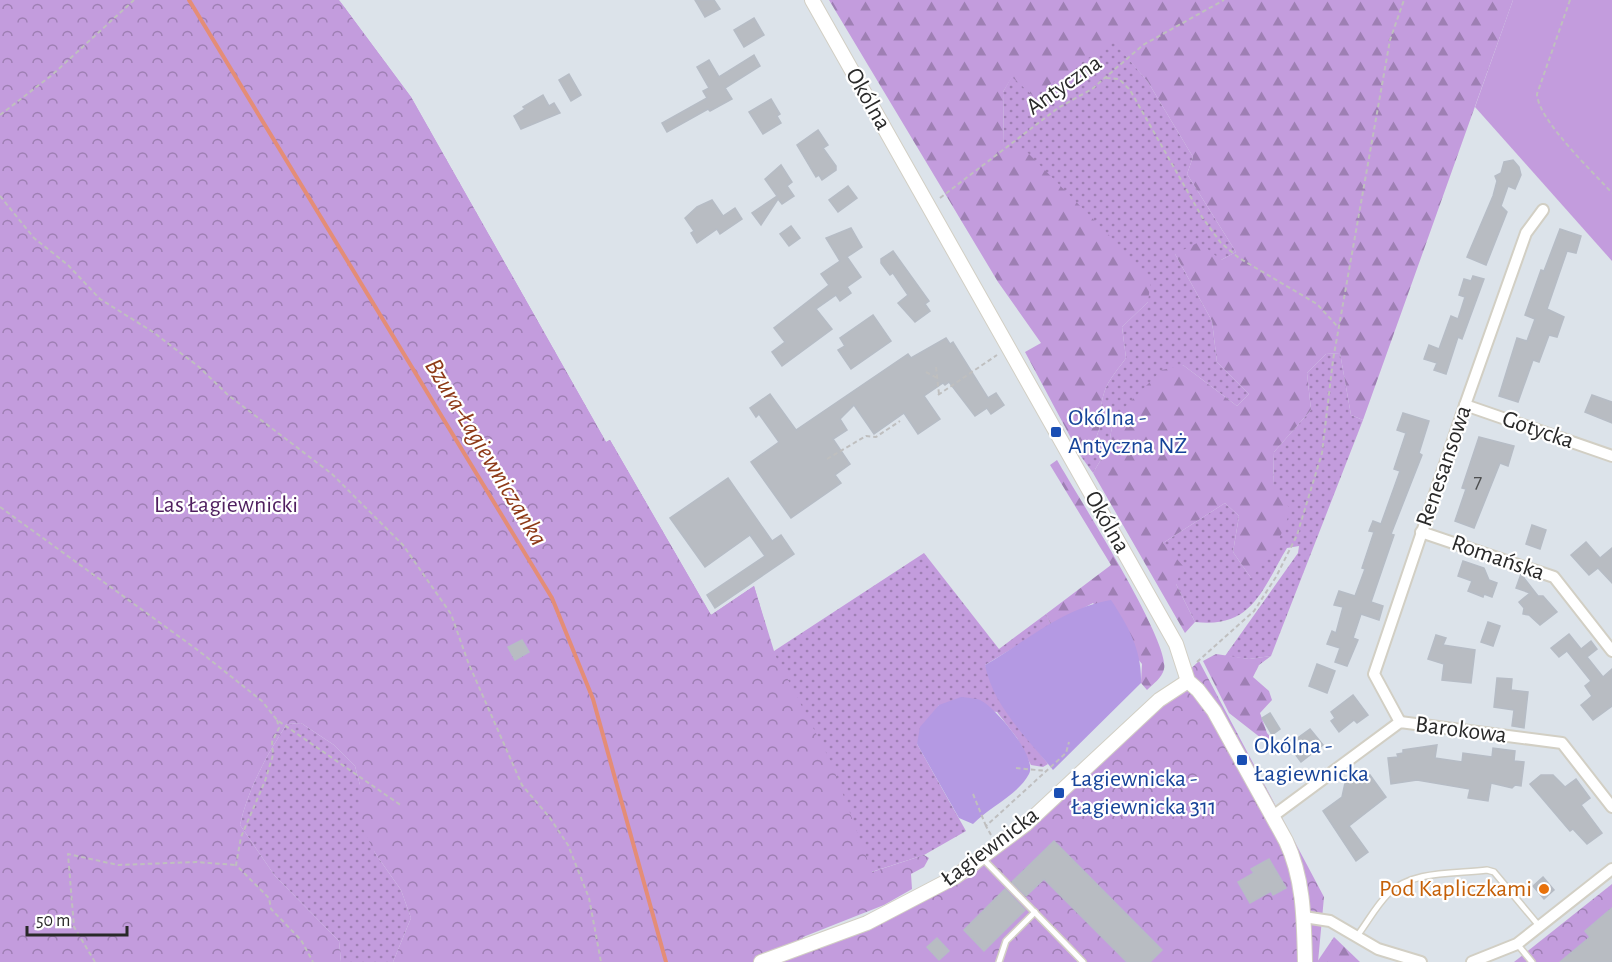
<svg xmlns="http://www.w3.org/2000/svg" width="1612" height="962" font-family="'Alegreya Sans',sans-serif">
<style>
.grass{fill:url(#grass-dots)}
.forest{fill:url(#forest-firs)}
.park{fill:url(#park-crowns)}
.garden{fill:#c39cdd}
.pitch{fill:#b499e3}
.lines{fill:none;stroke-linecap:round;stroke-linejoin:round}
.stream{stroke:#e48d77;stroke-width:4}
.building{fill:#b8bcc2;stroke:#b6bcc5;stroke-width:1.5}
.service-casing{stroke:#d2cfc4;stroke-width:8}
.minor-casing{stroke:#d2cfc4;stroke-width:14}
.tertiary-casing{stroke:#d2cfc4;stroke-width:16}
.path{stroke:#bfbfbf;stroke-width:2;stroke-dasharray:4.5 3;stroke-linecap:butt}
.service{stroke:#fff;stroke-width:5}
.minor{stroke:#fff;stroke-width:10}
.tertiary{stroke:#fff;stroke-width:14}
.transit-dot{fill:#1a4fb4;stroke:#fff;stroke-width:2}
.food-dot{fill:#e8710a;stroke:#fff;stroke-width:2}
.labels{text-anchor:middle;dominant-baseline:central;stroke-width:4.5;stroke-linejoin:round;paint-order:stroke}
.number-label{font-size:21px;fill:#4d4e4f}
.street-label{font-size:24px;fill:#292929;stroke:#fff}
.transit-label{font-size:24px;fill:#164399;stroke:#fff;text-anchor:start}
.park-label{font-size:24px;fill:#4f1f5f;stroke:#fff}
.food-label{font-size:24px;fill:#c56008;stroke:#fff;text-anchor:end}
.water-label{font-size:26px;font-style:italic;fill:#8e3a18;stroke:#fff}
</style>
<defs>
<pattern id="grass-dots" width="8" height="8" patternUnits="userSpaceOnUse" patternTransform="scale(1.5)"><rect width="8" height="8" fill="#c39cdd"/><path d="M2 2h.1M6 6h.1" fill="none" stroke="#9e7fb3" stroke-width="1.8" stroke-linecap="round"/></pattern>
<pattern id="forest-firs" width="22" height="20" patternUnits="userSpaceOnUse" patternTransform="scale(1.5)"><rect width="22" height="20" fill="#c39cdd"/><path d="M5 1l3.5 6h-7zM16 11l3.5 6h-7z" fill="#9e7fb3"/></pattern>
<pattern id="park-crowns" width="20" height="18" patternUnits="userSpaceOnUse" patternTransform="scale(1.5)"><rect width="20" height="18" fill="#c39cdd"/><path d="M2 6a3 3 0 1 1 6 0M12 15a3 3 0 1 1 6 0" fill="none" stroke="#9e7fb3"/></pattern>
</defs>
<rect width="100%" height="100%" fill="#dce3ea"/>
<g class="grass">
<path d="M339,0l72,97 195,345 4,-2 101,175 43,-29 20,65 150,-98 75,96 47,-35 5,11 -66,40 22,47 41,52 -5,3 -12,-2 -14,-27 -20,-26 -58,-7 -22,39 49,87 -42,24 -65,21z"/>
<path d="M1113,40l35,42 45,75 -6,17 49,78 -15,8 -46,-6 37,67 5,41 32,32 -12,12 -54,-41 -70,54 -4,27 -16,27 -13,-18c30,-23 15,-38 25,-65 4,-11 14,-22 21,-32l-4,-31 26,-25 -144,-155 -1,-55 9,-16z"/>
<path d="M1340,353l11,62 12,5 -92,236 -22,3 -24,-3 73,-103 1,-7 -12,2c-25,42 -35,81 -92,74l-19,-38 -13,-41 62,-40 14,13 -6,36 18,26 22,-92 1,-34 37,-42 -4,-37 19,-19z"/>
<path d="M301,723l33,22 21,21 5,19v17l15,51 26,37 10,28 -18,44h-52l-2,-21 -64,-65 -35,-51c8,-36 27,-71 47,-101z"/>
</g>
<g class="forest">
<path d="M829,0h684l-150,420 -12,-5 -11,-62 -14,1 -19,19 4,37 -37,42 -1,34 18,24 -16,39 -24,29 -18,-26 6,-36 -14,-13 -62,40 20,23 -7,18 19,38 -10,11 -92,-160 16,-27 4,-27 49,-49 21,-5 54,41 12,-12 -32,-32 -5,-41 -37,-67 24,-12 22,18 15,-8 -49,-78 6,-17 -45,-75 -35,-41 -80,55 -21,-19 -9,15 1,55 24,6 123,125 -3,24 -26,25 4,31c-7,10 -17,21 -21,32 -10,27 5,42 -25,65l-55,-103 16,-9 -43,-61z"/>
<path d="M1057,460c18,32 114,182 107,209 -2,9 -11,15 -17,21l-6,-7 1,-19 -49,-61 -42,22 -5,-11 65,-49 -61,-100z"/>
<path d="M1216,654l33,5 22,-3 -12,9 -6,12 16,14 3,9 -12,13 7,20 9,10 -15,-5 -32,-25 -26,-52z"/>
<path d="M1334,937l26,25h-43z"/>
</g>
<g class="park">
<path d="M0,0h339l72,97 195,345 4,-2 101,175 43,-29 19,65 58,111 41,110 52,-17 5,3 -5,9 -13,7 1,15 -28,16 -81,32 1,4 167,-64 228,-216 125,236 -6,65h-925l18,-44 -10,-28 -26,-37 -15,-30v-38l-5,-19 -21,-21 -33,-22 -14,1c-20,30 -39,65 -47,101l35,51 64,65 2,21h-341z"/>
<path d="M1612,884v78h-98z"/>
</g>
<path class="garden" d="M1513,0h99v261l-137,-154z"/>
<g class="pitch">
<path d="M1111,600c18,27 31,51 30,83l-88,87c-25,-31 -60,-64 -68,-105 40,-23 80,-58 126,-65z"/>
<path d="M961,697c6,1 14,1 19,3 15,7 58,57 49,74 -11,21 -40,33 -56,50l-14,-6 -42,-74 3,-17 19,-22z"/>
</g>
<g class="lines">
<path class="stream" d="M189,0l363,598 41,101 73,263"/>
</g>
<g class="building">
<path d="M695,0h19l6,9 -15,8z"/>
<path d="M754,18l10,17 -20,12 -10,-17z"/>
<path d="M754,55l6,11 -35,22 7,11 -22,12 -2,-2 -41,23 -5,-9 45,-25 -4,-7 6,-3 -12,-21 12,-7 10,17z"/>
<path d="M569,74l12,21 -10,6 -12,-21z"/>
<path d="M543,95l6,11 5,-3 6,10 -39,16 -7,-13 11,-7 -2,-2z"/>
<path d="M771,99l9,15 -3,2 4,7 -18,11 -14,-22z"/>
<path d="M818,130l10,15 -5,3 13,18v4l-14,10 -3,-5 -3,2 -19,-32z"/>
<path d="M1513,160l6,7 2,8 -6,14 -7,-3 -7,20 6,6 -21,53 -19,-8 26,-61 4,-15 -2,-5 6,-3 3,-11z"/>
<path d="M781,165l11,17 -5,4 7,10 -12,8 -4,-5 -17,26 -9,-12 25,-17 -12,-17z"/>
<path d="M848,186l9,12 -19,14 -9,-12z"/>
<path d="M712,200l11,16 12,-8 7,11 -22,15 -3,-5 -20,14 -6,-10 3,-2 -9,-13 12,-11z"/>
<path d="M791,226l9,12 -11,8 -9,-12z"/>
<path d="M851,228l11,19 -15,10 14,20 -14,10 4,6 -11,8 -4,-6 -20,14 16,20 -50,37 -10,-14 13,-10 -11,-14 55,-43 -8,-11 19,-13 -14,-23z"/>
<path d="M1560,229l21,7 -5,17 -9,-2 -20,58 17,8 -7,20 -8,-2 -10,27 -6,-2 -15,42 -19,-6 18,-58 10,3 8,-22 -10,-4 16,-45 3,1z"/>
<path d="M893,251l36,50 -4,3 5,7 -15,11 -17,-19 10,-8 -15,-22 -3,2 -9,-12v-4z"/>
<path d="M1473,276l11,3 -22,60 -4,-2 -12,37 -12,-4 3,-7 -13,-4 5,-14 10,4 12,-33 7,3 7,-22 -6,-2 5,-16 7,2z"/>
<path d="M873,315l18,26 -40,28 -13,-19 7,-4 -5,-8z"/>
<path d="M946,338l4,6 3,-2 35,56 8,-5 8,12 -13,9 -4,-6 -12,8 -26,-34 -4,3 -2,-2 -19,13 16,23 -22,15 -14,-21 -30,21 -20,-29 -14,14 7,11 -14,9 17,25 -15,11 6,8 -50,35 -40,-56 28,-20 -20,-28 -3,3 -6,-9 20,-14 26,36 112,-76 3,4z"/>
<path d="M1592,395l20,7v21l-27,-11z"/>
<path d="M1403,413l26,8 -10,32 3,2 -31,79 3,1 -23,67 12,4 -4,14 -18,-6 -8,24 5,2 -11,26 -12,-4 5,-14 -13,-4 5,-13 4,2 7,-26 -9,-2 5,-14 16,5 10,-27 -3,-1 12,-36 -5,-1 4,-10 8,3 19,-53 -6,-2 12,-36 -9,-3z"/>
<path d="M1479,437l35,9 -6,20 -8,-3 -26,65 -19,-7 11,-32 -4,-1z"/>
<path d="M728,478l44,63 9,-6 13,19 -79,54 -8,-13 58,-39 -15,-21 -45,32 -35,-49z"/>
<path d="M1532,525l14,5 -6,19 -14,-5z"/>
<path d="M1586,542l14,16 12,-10v35l-14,-15 -9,7 -18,-20z"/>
<path d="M1463,561l21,7 5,12 8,3 -5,14 -8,-3 -1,3 -15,-6 4,-10 -14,-5z"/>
<path d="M1521,574l17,22h5l14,16 -17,13 -11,-10 -6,-1 1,-6 -5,-6 11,-9 -14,-5z"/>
<path d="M1488,622l12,4 -7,20 -12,-4z"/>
<path d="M1569,634l12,15 10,-8 6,8 -10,8 16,20 9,-8v37l-19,14 -12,-15 11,-9 -7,-10 6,-5 -24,-30 -8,6 -8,-9z"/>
<path d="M1436,635l10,3 -3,7 32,5 -4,33 -29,-3 2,-16 -16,-5z"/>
<path d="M522,640l7,12 -14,8 -7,-13z"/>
<path d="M1317,664l18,7 -8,22 -18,-7z"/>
<path d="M1497,678l15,1 -1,11 17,2 -4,36 -12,-2 2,-16 -20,-3z"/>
<path d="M1353,695l15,20 -11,8 -3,-3 -15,12 -8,-11 4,-3 -4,-6z"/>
<path d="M1270,713l10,16 -8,6 -10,-17z"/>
<path d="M1310,729l13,16 -22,17 -6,-8 7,-5 -7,-9z"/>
<path d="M1437,745l-2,13 27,4 1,-9 29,4 1,-9 22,3 -1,10 10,1 -3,24 -6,-1 -3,3 -21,-5 -3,18 -20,-3 2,-9 -53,-9 -26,4 -3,-26 10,-1 -1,-3 6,-1v-3z"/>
<path d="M1370,775l16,22 -37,29 19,26 -12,9 -33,-50 19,-14 3,-14 7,-5 4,4z"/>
<path d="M1541,775h12l12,12 11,-8 14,19 -9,7 21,28 -15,11 -14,-15 -3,2 -40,-47z"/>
<path d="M1054,841l108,109 -12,12h-23l-83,-83 -18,17 -14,-14z"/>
<path d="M1269,859l17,29 -13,7 -2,-4 -21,12 -12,-21 16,-9 -3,-4z"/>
<path d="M1543,877l11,13 -10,9 -11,-13z"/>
<path d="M1005,889l20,21 -41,41 -20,-21z"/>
<path d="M1612,908v54h-52l30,-25 -5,-6z"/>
<path d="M937,938l12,13 -10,9 -12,-13z"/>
</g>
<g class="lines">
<g class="service-casing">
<g id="service">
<path d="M983,859l100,103"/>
<path d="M1357,936c10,-13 19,-30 31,-42 23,-24 68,-20 99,-24l7,2 46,55"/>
<path d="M1518,945l14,17"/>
<path d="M999,962l7,-21 29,-29"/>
</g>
</g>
<g class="minor-casing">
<g id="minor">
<path d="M1465,405l147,51"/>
<path d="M1421,532l133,45 58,74"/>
<path d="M1400,722l-26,-48 91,-269 61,-172 17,-23"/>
<path d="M1273,816l127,-94 162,21 50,64"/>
<path d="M1304,917l26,4 48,28 43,13"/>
<path d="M1472,962l45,-18 95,-75"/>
</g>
</g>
<g class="tertiary-casing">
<g id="tertiary">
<path d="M812,0l364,644 12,37 10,9 16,21 72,130c18,38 18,80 19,121"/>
<path d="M761,962l106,-39 88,-46 71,-53 133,-124 29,-19"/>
</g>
</g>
<g class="path">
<path d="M1570,0l-33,94c1,26 56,78 75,99"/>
<path d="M1106,78l13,1 11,11 72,127 19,26 18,15 78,46 21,23"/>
<path d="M0,115l52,-40 82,-75"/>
<path d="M0,196l34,42 34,27 32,34 53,33 46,35 29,28 104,79 71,71 48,69 17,48 54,123 28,33 18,27 21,53 12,64"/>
<path d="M940,198l118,-90 34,-19 51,-44 81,-45"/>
<path d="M936,367l3,27"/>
<path d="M926,372l11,6"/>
<path d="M938,395l59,-40"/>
<path d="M827,459l39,-23 10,1 24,-16"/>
<path d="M0,507l199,144 63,50 15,19 125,86"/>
<path d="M1197,662l57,-51 22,-34 21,-42 25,-82 11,-93 57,-320 14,-40"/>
<path d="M277,720l2,8 -7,14 1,13 -8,26 -24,56 -5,28 33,33 2,11 30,31 12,22"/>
<path d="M1016,768l31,3"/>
<path d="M973,794l13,32"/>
<path d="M991,835l-5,-9 80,-73 3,-11"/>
<path d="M95,962l-21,-35 -6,-73 50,11 78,-3 40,3"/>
</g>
<use href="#service" class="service"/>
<use href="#minor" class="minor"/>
<use href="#tertiary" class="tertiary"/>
</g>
<g class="transit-dot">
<rect x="1050" y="426" width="12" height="12" rx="3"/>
<rect x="1236" y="754" width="12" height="12" rx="3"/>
<rect x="1053" y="787" width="12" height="12" rx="3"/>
</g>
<circle class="food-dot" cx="1544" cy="889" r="6"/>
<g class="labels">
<g class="number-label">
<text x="1478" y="481">7</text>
</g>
<g class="street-label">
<text transform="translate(1064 85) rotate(-35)">Antyczna</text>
<text transform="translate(868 99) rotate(60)">Okólna</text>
<text transform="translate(1538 430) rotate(19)">Gotycka</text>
<text transform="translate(1444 466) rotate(-71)">Renesansowa</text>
<text transform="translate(1107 522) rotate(60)">Okólna</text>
<text transform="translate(1498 558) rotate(19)">Romańska</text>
<text transform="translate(1461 730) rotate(7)">Barokowa</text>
<text transform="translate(990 847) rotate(-37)">Łagiewnicka</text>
</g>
<g class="transit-label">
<text x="1068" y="418">Okólna -<tspan x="1068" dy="28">Antyczna NŻ</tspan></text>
<text x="1254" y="746">Okólna -<tspan x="1254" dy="28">Łagiewnicka</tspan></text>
<text x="1071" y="779">Łagiewnicka -<tspan x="1071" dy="28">Łagiewnicka 311</tspan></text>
</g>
<g class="park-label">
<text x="226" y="505">Las Łagiewnicki</text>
</g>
<g class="food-label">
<text x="1532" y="889">Pod Kapliczkami</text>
</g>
<g class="water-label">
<text transform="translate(486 452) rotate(59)">Bzura-Łagiewniczanka</text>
</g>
</g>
<path d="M27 926v9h100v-9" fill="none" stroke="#292929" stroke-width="3"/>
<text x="36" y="926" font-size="18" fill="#292929" stroke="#ffffff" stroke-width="4.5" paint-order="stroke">50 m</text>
</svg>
